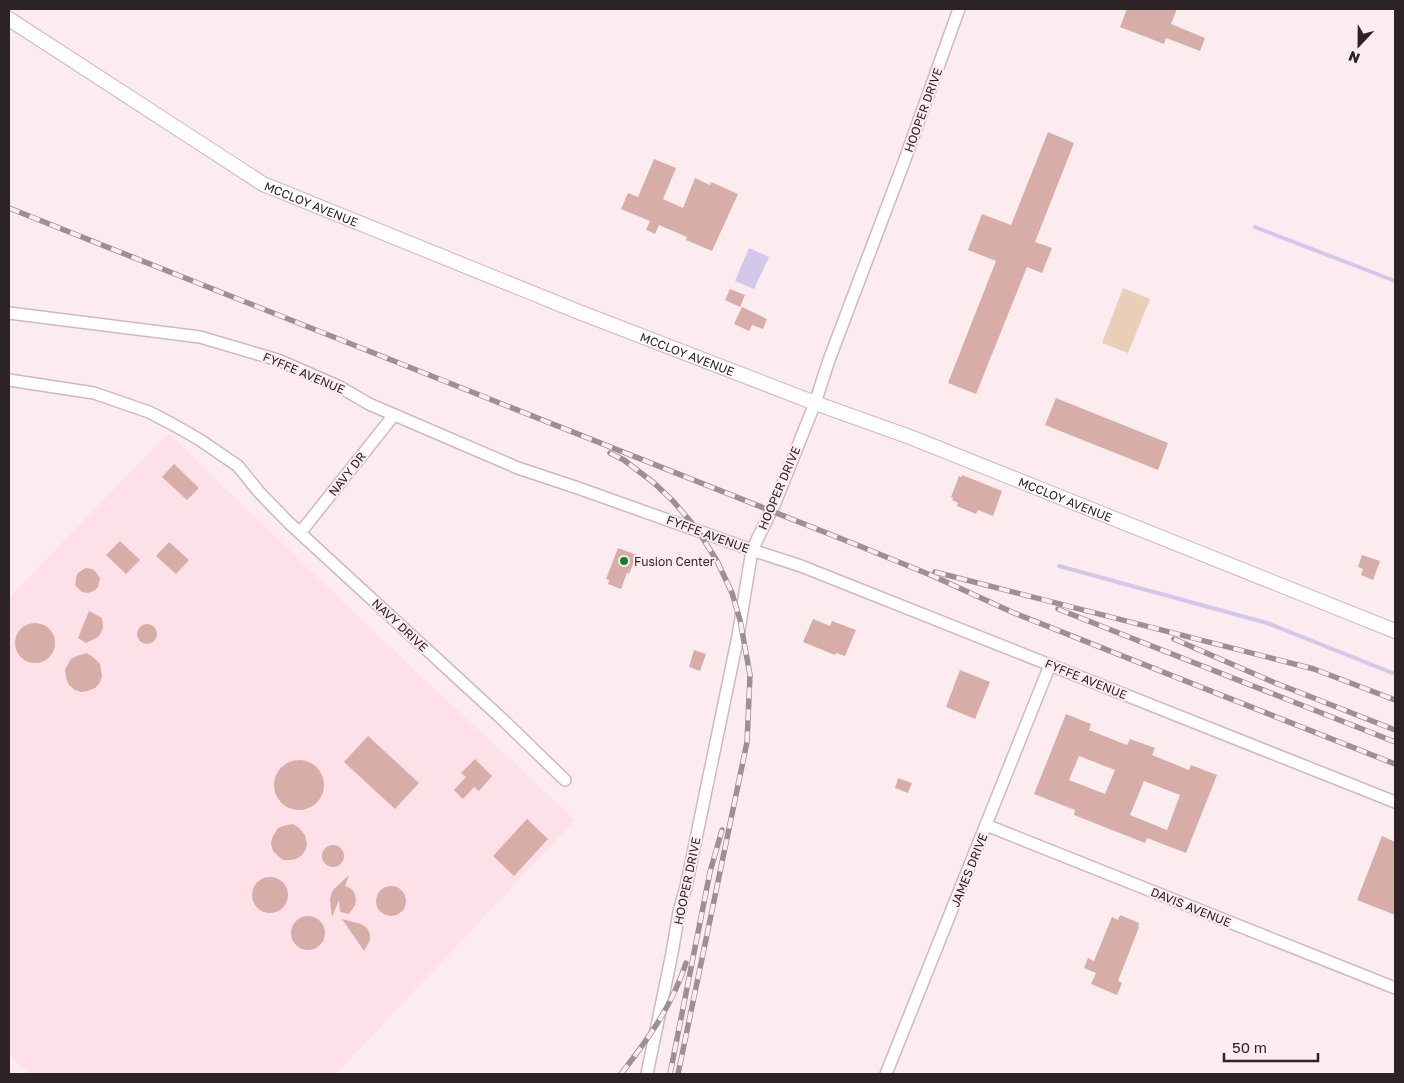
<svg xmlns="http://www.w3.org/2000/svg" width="1404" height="1083" font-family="'Golos Text',sans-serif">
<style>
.built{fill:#fde0e8}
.green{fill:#eaceb8}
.water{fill:#d3c8eb}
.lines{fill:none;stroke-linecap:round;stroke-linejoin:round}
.stream{stroke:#d3c8eb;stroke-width:4}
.building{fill:#d6aea7;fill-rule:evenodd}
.minor-casing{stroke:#d1b7be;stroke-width:14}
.tertiary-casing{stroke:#d1b7be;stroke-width:16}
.minor{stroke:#fff;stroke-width:11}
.tertiary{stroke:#fff;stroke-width:14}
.rail-casing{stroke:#9d9094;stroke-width:5.5}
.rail{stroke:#fcecf0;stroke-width:4;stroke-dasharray:11;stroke-linecap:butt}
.poi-dot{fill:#107e34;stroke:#fcecf0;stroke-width:2}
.labels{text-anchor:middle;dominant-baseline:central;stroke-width:4;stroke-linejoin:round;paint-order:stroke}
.street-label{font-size:12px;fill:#2d2326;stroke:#fcecf0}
.poi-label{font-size:12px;fill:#2d2326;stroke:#fcecf0;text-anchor:start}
</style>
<rect width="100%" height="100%" fill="#fcecf0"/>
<path class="built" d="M168,433l209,202 198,185 -239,254h-306l-21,-19v-457z"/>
<path class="green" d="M1123,288l27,11 -22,54 -26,-10z"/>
<path class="water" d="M749,248l20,9 -15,32 -19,-8z"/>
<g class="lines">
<g class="stream">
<path d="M1255,227l140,54"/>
<path d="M1059,566l208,57 128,51"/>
</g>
</g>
<g class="building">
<path d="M1127,9h50l-6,15 34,14 -5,13 -34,-13 -2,6 -44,-17z"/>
<path d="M1048,132l26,11 -39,99 17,6 -10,25 -15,-6 -51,127 -28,-11 48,-122 -28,-11 14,-36 29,11z"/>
<path d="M654,159l22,9 -13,31 20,9 12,-30 15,7 1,-3 27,12 -26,57 -26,-11 1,-3 -28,-12 -4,9 -9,-4 4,-9 -29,-12 7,-16 10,4z"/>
<path d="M730,289l15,6 -5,12 -15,-7z"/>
<path d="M742,307l25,12 -4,10 -11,-4 -3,6 -15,-7z"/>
<path d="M1056,398l112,45 -10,27 -113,-45z"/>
<path d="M174,464l25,24 -12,12 -25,-23z"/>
<path d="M962,475l40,16 -9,25 -15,-6 -2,4 -19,-8 1,-3 -6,-3 1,-2 -2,-1 8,-21 3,1z"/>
<path d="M120,541l20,19 -14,14 -20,-19z"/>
<path d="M169,542l20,18 -13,14 -20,-18z"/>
<path d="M618,548l19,7 -8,19 -2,-1 -6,16 -13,-5 1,-4 -3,-1z"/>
<path d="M1362,555l18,6 -7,19 -12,-5 2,-6 -5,-2z"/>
<path d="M86,568l6,1 3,2 5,7 -2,9 -4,4 -6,2 -6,-1 -7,-7 2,-11 5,-4z"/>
<path d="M89,611l13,7 1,9 -2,6 -3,4 -12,6 -8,-5z"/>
<path d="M813,619l17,7 2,-5 24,9 -11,26 -9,-3 -1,2 -32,-13z"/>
<circle cx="35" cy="643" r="20"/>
<circle cx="147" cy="634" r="10"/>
<path d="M694,650l12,4 -6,17 -11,-4z"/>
<path d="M87,653l7,5 6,6 2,12 -3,8 -4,4 -7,3 -7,1 -6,-2 -6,-5 -3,-7 -1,-8 3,-6 3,-5 6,-3z"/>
<path d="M960,670l30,12 -15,37 -29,-12z"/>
<path d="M1066,714l25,10 -2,6 38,15 3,-6 25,9 -3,7 37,15 2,-5 26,10 -31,78 -39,-15 -2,5 -71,-28 1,-5 -41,-16zM1079,756l36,14 -10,24 -36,-14zM1144,781l36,14 -13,35 -37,-15z"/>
<path d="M368,736l51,47 -24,26 -51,-47z"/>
<path d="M475,759l17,17 -13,15 -5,-4 -11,12 -9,-9 12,-13 -5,-4z"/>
<circle cx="299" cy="785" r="25"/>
<path d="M898,778l14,5 -4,10 -13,-5z"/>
<path d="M527,819l21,20 -34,37 -21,-20z"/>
<path d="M293,824l6,4 6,7 2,8 -1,6 -4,6 -6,4 -5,1h-8l-5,-4 -5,-5 -2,-7 1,-6 6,-10 5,-2z"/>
<path d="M1382,836l13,6v73l-38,-15z"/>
<circle cx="333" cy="856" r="11"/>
<path d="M349,875l-4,11 5,2 4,4 2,7 -1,6 -6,9 -9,-2 -1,-12 -7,17 -2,-17 1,-6 3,-5z"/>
<circle cx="270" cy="895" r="18"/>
<circle cx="391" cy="901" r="15"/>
<path d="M1120,915l19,8 -1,4h1l-21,54 4,2 -5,12 -26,-11 5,-11 -12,-5 4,-10 6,3 18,-44 6,3z"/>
<circle cx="308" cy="933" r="17"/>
<path d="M342,919l19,5 6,4 3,6v6l-6,11z"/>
</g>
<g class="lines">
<g class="minor-casing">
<g id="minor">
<path d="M9,313l191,24 78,23 62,27 29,17 149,64 57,19 177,63 49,16 594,236"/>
<path d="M9,380l85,13 55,19 25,13 26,15 38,26 21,26 29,30 212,195 65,63"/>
<path d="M300,533l94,-118"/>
<path d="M986,825l409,163"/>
<path d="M647,1074l25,-121 7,-41 7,-25 52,-251 14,-86 23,-47 40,-100 14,-43 75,-198 55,-153"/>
<path d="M886,1074l164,-409"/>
</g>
</g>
<g class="tertiary-casing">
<g id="tertiary">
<path id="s1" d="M9,19l254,165 316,128 236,91 95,34 485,194"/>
</g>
</g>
<use href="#minor" class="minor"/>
<use href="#tertiary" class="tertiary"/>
<g class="rail-casing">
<g id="rail">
<path d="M9,208l848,337 76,31 81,37 381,151"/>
<path d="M610,453l14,7 30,23 19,18 24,28 20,32 15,32 8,27 10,55 -3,67 -69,332"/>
<path d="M935,572l379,97 81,31"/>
<path d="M1058,609l337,133"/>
<path d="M1174,639l99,43 122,48"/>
<path d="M621,1074c27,-35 51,-68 65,-111"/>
<path d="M670,1074l40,-202 12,-42"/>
</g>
</g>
<use href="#rail" class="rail"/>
</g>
<circle class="poi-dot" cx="624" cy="561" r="5"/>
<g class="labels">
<g class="street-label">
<text transform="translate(923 110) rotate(-70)">HOOPER DRIVE</text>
<text stroke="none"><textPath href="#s1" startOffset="355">MCCLOY AVENUE</textPath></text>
<text stroke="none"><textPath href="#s1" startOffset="760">MCCLOY AVENUE</textPath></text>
<text transform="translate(304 373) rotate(23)">FYFFE AVENUE</text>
<text transform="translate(347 474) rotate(-52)">NAVY DR</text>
<text transform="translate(779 488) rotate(-67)">HOOPER DRIVE</text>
<text stroke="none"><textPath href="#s1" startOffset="1165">MCCLOY AVENUE</textPath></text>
<text transform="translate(708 534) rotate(20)">FYFFE AVENUE</text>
<text transform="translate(400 625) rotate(43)">NAVY DRIVE</text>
<text transform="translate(1086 679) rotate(22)">FYFFE AVENUE</text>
<text transform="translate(969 870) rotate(-68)">JAMES DRIVE</text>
<text transform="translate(687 881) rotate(-78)">HOOPER DRIVE</text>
<text transform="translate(1191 907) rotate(22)">DAVIS AVENUE</text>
</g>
<g class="poi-label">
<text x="634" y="561">Fusion Center</text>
</g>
</g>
<rect width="1404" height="1083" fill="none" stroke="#2d2326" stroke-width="20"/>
<g transform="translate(1359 45) rotate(202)" stroke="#fcecf0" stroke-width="4" paint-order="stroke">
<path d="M0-4L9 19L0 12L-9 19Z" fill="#2d2326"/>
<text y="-8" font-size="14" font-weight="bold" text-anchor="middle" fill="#2d2326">N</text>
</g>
<path d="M1224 1053v8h94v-8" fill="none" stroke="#2d2326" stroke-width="2.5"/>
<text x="1232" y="1053" font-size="15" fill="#2d2326" stroke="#fcecf0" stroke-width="4" paint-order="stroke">50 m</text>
</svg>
